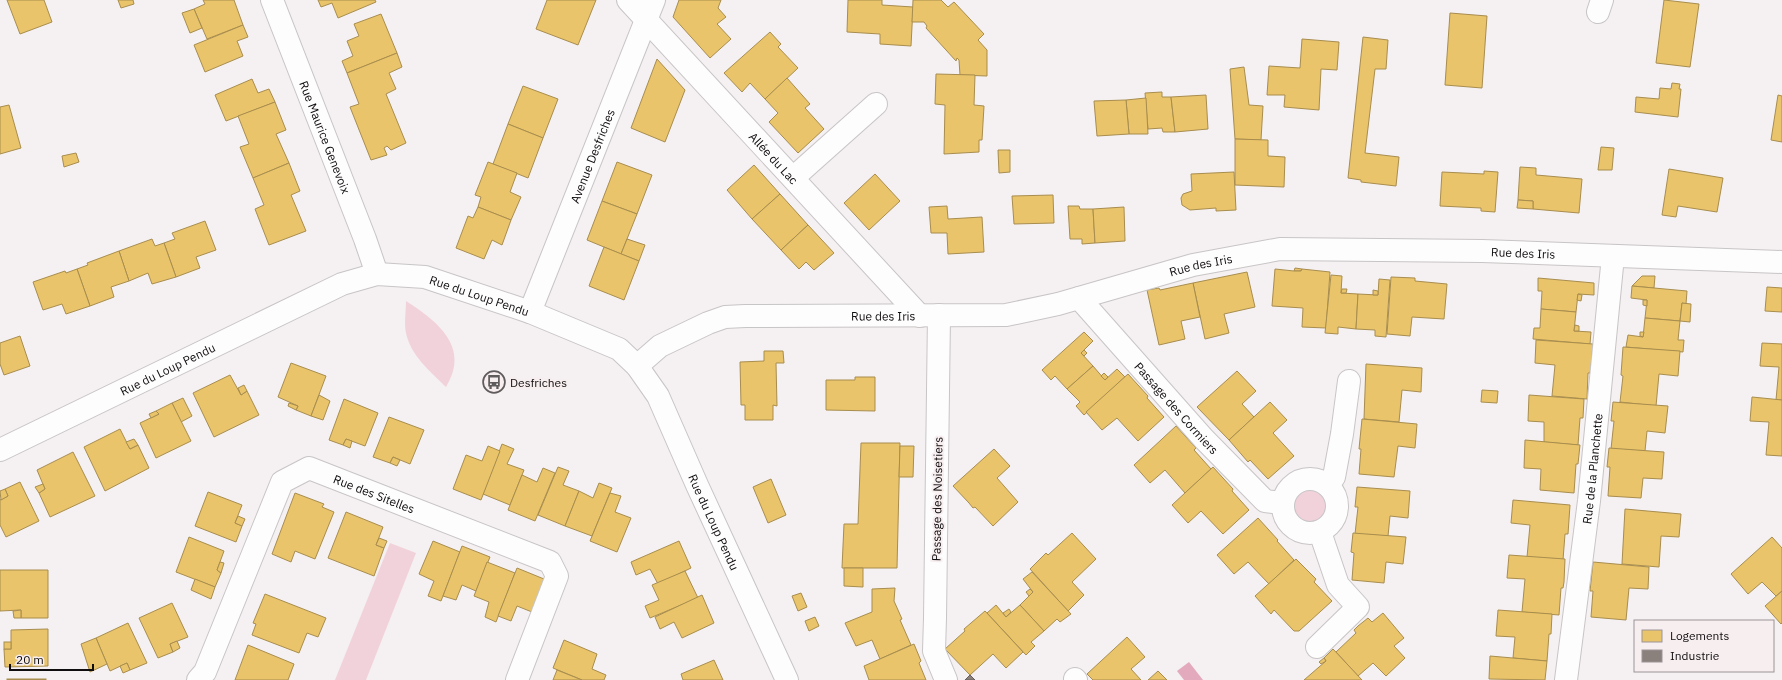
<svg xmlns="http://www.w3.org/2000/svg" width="1782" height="680" font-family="'IBM Plex Sans',sans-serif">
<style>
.green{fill:#f1d2db}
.water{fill:#e2aabc}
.homes{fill:#e9c46a;stroke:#a88d4e}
.industry{fill:#8a817c;stroke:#655e5b}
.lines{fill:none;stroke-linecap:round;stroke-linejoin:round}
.street-casing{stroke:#c8c5c6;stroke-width:24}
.secondary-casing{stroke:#c8c5c6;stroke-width:24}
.street{stroke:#fefdfd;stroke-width:22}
.secondary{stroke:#fefdfd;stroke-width:22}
.labels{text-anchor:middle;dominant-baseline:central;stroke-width:4;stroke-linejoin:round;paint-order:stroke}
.street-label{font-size:12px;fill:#100d0e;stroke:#f7eef0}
.poi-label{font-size:12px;fill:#100d0e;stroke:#f7eef0;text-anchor:start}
</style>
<rect width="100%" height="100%" fill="#f5f0f1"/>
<g class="green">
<path d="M406,301c31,20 65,46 40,86 -16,-16 -35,-31 -40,-54 -2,-10 0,-22 0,-32z"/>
<circle cx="1309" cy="506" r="17"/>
<path d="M390,543l26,10 -50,127h-31z"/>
</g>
<path class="water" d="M1189,662l14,18h-19l-7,-9z"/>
<g class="homes">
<path d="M7,0h37l8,22 -32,12z"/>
<path d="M118,0h15l1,4 -13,4z"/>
<path d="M203,0h31l9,25 -36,14 -13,-30 11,-5z"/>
<path d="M318,0h57l1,2 -38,16 -6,-15 -11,4z"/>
<path d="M547,0h49l-18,45 -42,-16z"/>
<path d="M679,0h42l-3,8 8,9 -9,7 14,15 -21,19 -37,-41z"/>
<path d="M848,0h34v5l31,2 -2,39 -31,-2v-10l-33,-2z"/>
<path d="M913,0h28l7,7 6,-5 30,32 -6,6 9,10v26l-27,-1 -1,-15 -2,-2 -1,3 -30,-33 1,-2 -3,-4h-12z"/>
<path d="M1664,0l35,4 -9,63 -34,-4z"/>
<path d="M194,9l8,19 -12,5 -8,-20z"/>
<path d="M1450,13l37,3 -5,72 -37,-3z"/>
<path d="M381,14l16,39 -50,20 -5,-12 11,-5 -6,-15 12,-5 -5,-12z"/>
<path d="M243,25l5,12 -11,4 6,15 -38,16 -11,-27z"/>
<path d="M770,32l11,12 -3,3 20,21 -33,31 -15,-16 -8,9 -18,-19z"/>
<path d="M1363,37l25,3 -2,29h-11l-10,84 34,4 -3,29 -35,-4v-2l-13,-2z"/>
<path d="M1302,39l37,3 -2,28 -16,-1 -2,41 -35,-3 1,-12h-18l2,-29 31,2z"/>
<path d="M397,53l5,14 -13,6 7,16 -10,5 20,49 -15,7 -4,-4 -3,2 3,7 -16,5 -21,-53 9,-3 -12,-31z"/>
<path d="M657,59l28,31 -20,52 -34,-14z"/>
<path d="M1244,67l5,38 14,1 -2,34 -26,-1 -5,-70z"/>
<path d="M936,74l39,1 -1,30 10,1 -2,34h-3v12l-35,2 1,-49 -10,-1z"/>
<path d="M787,78l23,26 -5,4 19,21 -26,24 -29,-31 9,-9 -13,-14z"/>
<path d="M252,79l6,14 11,-4 6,13 -49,19 -11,-26z"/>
<path d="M1672,83l8,1 -1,5h2l-3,28 -43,-5 1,-15 23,2 1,-11 11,1z"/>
<path d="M523,86l35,13 -15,39 -35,-14z"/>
<path d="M1162,92v5h9l4,35h-12l-1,-4 -14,1 -3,-36z"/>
<path d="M1206,95l2,34 -33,3 -4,-35z"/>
<path d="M1778,95l4,1v46l-11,-2z"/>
<path d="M1146,98l2,36h-19l-3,-34z"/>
<path d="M1126,100l3,34 -32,2 -3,-35z"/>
<path d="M275,102l11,28 -10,4 13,29 -36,15 -13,-31 9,-3 -11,-28z"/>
<path d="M9,105l12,43 -21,6v-47z"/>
<path d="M508,124l35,14 -15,40 -35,-14z"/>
<path d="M1235,139l33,1v16l17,1 -1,30 -49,-2z"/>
<path d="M1601,147l13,1 -2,22h-14z"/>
<path d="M998,150h12v22l-11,1z"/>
<path d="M76,153l3,9 -15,5 -2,-11z"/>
<path d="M488,162l29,11 -7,19 11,5 -10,23 -33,-13 3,-10 -6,-2z"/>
<path d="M617,162l35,13 -15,39 -35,-13z"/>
<path d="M289,163l11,28 -9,4 15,36 -37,14 -14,-36 9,-4 -11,-27z"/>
<path d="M754,165l26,29 -28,25 -25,-29z"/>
<path d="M1520,167l16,1v7l46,4 -3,34 -46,-4v-8l-15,-1z"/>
<path d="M1669,169l54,9 -6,34 -39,-6 -2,11 -14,-2z"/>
<path d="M1484,171l14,1 -3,40 -14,-1v-3l-41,-2 2,-34 42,2z"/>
<path d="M1234,172l2,38 -20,1v-3l-26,2 -8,-5 -1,-7 2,-4 9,-3 -1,-17z"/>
<path d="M875,174l25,27 -31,29 -25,-27z"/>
<path d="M780,194l28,31 -27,25 -29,-31z"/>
<path d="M1053,195l1,28 -40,1 -2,-28z"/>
<path d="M1518,200l15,1v8l-16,-1z"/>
<path d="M602,201l35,13 -16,40 -34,-14z"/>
<path d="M947,206l1,13 34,-2 2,35 -36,2 -1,-21h-16l-2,-26z"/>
<path d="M1068,206h11l1,3h13l2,34 -13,1v-5h-12z"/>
<path d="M478,207l33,13 -9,25 -10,-5 -8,19 -28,-11 12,-32 5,2z"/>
<path d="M1124,207l1,34 -30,2 -2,-34z"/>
<path d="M205,221l11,29 -20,7 4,11 -24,9 -12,-34 11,-4 -3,-6z"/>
<path d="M808,225l26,28 -20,17 -8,-8 -7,7 -18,-19z"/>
<path d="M152,239l3,7 9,-3 12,34 -24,7 -4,-11 -19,8 -10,-30z"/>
<path d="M627,239l18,6 -6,16 -18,-7z"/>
<path d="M604,247l35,14 -15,39 -35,-14z"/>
<path d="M119,251l10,30 -18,6 3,10 -24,9 -13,-37 11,-4 -1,-2z"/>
<path d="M1295,268l7,1 -1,2h-7z"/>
<path d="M77,269l13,37 -24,8 -4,-10 -19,6 -10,-28 32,-11 1,2z"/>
<path d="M1275,269l19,2h7l1,-2 28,3 -4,56 -24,-1 1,-19 -31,-2z"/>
<path d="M1247,272l8,35 -31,7 5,19 -24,6 -12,-56z"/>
<path d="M1331,275l11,1 -1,17 17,1 -2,35 -18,-2v7l-13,-1z"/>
<path d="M1642,276h13l-1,12 -22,-2z"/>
<path d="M1391,277l24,1v3l32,3 -3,35 -32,-2 -2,19 -23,-2z"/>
<path d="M1538,278l56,5v12l-16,-1 -2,18 -35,-3 1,-18h-4z"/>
<path d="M1379,279l11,1 -4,57 -11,-1v-6l-19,-1 2,-35 20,1z"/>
<path d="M1193,283l7,34 -19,4 4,18 -26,6 -12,-55 12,-2 1,2z"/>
<path d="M1632,286l55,5 -1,13 -4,-1 -2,18 -35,-3 2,-18 -16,-2z"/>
<path d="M1767,287l15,1v24l-17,-1z"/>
<path d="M1342,289h5l-1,4h-5z"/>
<path d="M1373,290l5,1v4h-5z"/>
<path d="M1578,294l4,1 -1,6 -4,-1z"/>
<path d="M1643,300h4v6l-4,-1z"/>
<path d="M1682,303l9,1 -1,18 -10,-1z"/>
<path d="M1541,309l35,3 -2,19 17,1 -1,12 -57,-5 1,-11h6z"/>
<path d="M1645,318l35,3 -2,19h6l-1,12 -57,-5 2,-12 15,2z"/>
<path d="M1575,325l4,1v5h-5z"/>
<path d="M1084,332l9,9 -12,12 12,13 -26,23 -12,-13 -4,4 -9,-10z"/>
<path d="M1640,332h4l-1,5 -3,-1z"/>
<path d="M20,336l10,30 -26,9 -4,-11v-21z"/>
<path d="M1536,340l57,4 -2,23 -1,6h-2l-1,26 -35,-3 3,-31 -20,-2z"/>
<path d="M1762,343l20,1v56h-6l3,-33 -19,-1z"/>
<path d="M1623,347l57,4 -2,25 -19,-2 -3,32 -36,-4 3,-26 -2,-1z"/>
<path d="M1084,350l3,3 -3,3 -3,-3z"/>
<path d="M764,351h19l1,12h-8l1,43 -4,-1v15h-28v-15h-4l-1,-43 24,-1z"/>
<path d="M291,363l35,13 -15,40 -15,-6 2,-4 -20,-9z"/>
<path d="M1366,364l56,4 -1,24 -19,-2 -3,32 -35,-3z"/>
<path d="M1093,366l12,14 12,-11 8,8 -41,38 -8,-9 4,-4 -13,-13z"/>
<path d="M1237,371l19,20 -14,13 12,13 -25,23 -32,-33z"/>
<path d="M1104,373l4,4 -3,3 -4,-4z"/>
<path d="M1128,374l20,22 -1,2 17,19 -26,24 -21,-23 -15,12 -16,-18z"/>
<path d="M230,375l11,20 6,-4 12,24 -45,22 -21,-44z"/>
<path d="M855,377h20v34l-49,-1v-30h29z"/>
<path d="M244,385l3,6 -6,4 -3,-7z"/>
<path d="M1482,390l16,1 -1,12 -16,-1z"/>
<path d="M319,395l11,6 -7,19 -12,-4z"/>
<path d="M1529,395l55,4 -1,19h-3l-2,27 -34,-3v-20l-16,-1z"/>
<path d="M1752,397l30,3v56l-16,-1 3,-33 -19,-1z"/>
<path d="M183,398l9,18 -11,6 -9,-19z"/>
<path d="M344,399l34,14 -13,33 -19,-7 -3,6 -14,-5z"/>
<path d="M1270,402l17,18 -14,13 21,23 -26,23 -18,-19 -2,2 -19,-22z"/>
<path d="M1613,402l55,4 -3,27 -18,-2 -2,20 -34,-2 3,-28h-3z"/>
<path d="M172,403l19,38 -35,17 -16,-35 19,-9 -3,-3z"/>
<path d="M289,403l9,3 -2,4 -8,-4z"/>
<path d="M156,411l3,3 -8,4 -2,-4z"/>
<path d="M389,417l35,13 -14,34 -17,-7 -3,6 -17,-6z"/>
<path d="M1362,419l55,5 -2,24 -17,-2 -4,31 -35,-3 2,-25h-2z"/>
<path d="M1176,426l20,22 -2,2 17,19 -26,24 -20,-23 -15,13 -16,-18z"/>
<path d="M120,429l10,20 8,-4 11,23 -44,23 -21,-44z"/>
<path d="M134,439l4,6 -8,4 -4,-7z"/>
<path d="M346,439l6,2 -2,7 -7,-3z"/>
<path d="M1525,440l55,5 -2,19h-2l-2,29 -34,-3 1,-21 -17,-1z"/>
<path d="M861,443h39l-3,125h-55l2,-44h14z"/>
<path d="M502,444l12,5 -7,15 17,6 -14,35 -27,-11z"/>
<path d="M488,446l12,5 -19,49 -28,-11 13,-34 16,6z"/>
<path d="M900,446h14l-1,31h-14z"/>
<path d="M1609,448l55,4 -2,27 -19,-1 -2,20 -33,-2 2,-29h-3z"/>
<path d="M994,449l16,17 -13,12 21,24 -25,24 -18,-19 -2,1 -4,-5 -16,-17z"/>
<path d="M73,452l22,44 -45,21 -11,-24 6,-4 -8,-19z"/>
<path d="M393,457l7,3 -3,6 -7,-3z"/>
<path d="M558,467l11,4 -6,14 16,6 -14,35 -27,-11z"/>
<path d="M1213,467l20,22 -1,2 17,19 -26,24 -22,-23 -13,12 -16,-18z"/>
<path d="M543,468l12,5 -20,48 -27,-11 14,-35 15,7z"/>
<path d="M771,479l15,36 -18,8 -15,-36z"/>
<path d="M20,482l19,39 -33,16 -6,-12v-25l8,-4 -3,-7z"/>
<path d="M599,483l13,5 -20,48 -27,-10 14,-35 14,7z"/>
<path d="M43,484l2,5 -6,4 -4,-6z"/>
<path d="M1357,487l53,4 -2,27 -18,-2 -2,20 -33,-2 3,-27h-3z"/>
<path d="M5,489l3,7 -7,4 -1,-9z"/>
<path d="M208,492l34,13 -7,18 7,3 -6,16 -41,-16z"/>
<path d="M295,493l29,11 -2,3 12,5 -19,47 -20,-8 -4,11 -19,-8z"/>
<path d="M610,493l11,3 -6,16 16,6 -14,34 -27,-11z"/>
<path d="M1513,500l57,5 -2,29h-3l-2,26 -36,-3 3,-32 -19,-2z"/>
<path d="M1625,509l56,5 -2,23 -18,-1 -2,31 -37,-3z"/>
<path d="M346,512l37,15 -7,18 8,3 -10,28 -46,-18z"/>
<path d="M238,516l7,3 -3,7 -7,-3z"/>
<path d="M1258,518l20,22 -1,1 17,19 -25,24 -21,-22 -14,12 -17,-19z"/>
<path d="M1072,533l24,26 -24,23 12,13 -16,16 -38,-42 16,-16 2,2z"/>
<path d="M1353,533l53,4 -3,27 -17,-2 -2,21 -32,-3 2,-27 -3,-1z"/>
<path d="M189,537l35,14 -7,19 4,3 -6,14 -39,-15z"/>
<path d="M1772,537l10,11v43l-6,5 -14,-14 -14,12 -17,-20z"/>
<path d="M379,538l8,3 -3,7 -8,-3z"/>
<path d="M433,541l27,11 -19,49 -13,-5 6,-15 -15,-7z"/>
<path d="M679,541l12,27 -33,16 -8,-15 -14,6 -5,-13z"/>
<path d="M462,546l28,11 -14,34 -14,-6 -6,15 -13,-4z"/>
<path d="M1509,555l56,4 -1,23 -1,6h-2l-2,27 -37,-3 3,-33 -18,-1z"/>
<path d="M1296,559l20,20 -2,3 18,19 -33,30h-5l-20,-21 -3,4 -16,-18z"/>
<path d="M220,562l4,1 -3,10 -4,-3z"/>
<path d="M487,562l28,11 -19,49 -11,-5 4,-15 -15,-6z"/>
<path d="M1593,562l56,5 -1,22 -19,-1 -3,32 -35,-3 2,-26h-3z"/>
<path d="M517,568l27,11 -12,33 -15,-6 -6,15 -13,-5z"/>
<path d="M844,568h19v19l-19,-1z"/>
<path d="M0,570h48v48h-27v-8l-21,1z"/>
<path d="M685,571l13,27 -48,20 -5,-12 14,-6 -7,-15z"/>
<path d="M1032,572l39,42 -11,8 -3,-3 -13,12 -24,-26 13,-13 -10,-13z"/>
<path d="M195,579l20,8 -4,12 -20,-9z"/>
<path d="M895,588l-1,13 8,18 -2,1 11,25 -31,14 -8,-19 -16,6 -11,-23 27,-11v-23z"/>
<path d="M1030,589l3,3 -4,4 -3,-4z"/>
<path d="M1782,591v32l-1,1 -16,-18z"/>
<path d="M801,593l6,14 -9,4 -6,-15z"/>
<path d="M265,594l61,24 -8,19 -11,-4 -8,20 -47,-18 4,-11 -3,-1z"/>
<path d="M702,595l12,28 -32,15 -8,-16 -14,7 -5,-12z"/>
<path d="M172,603l16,34 -18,7 3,8 -15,6 -19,-40z"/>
<path d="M996,605l10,12 14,-12 24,26 -13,11 4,4 -9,9 -39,-42z"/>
<path d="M1009,609l2,3 -5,5 -3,-4z"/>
<path d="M21,610v8h-7l-1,-7z"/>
<path d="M1498,610l54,4 -1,20h-2l-2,27 -34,-3 2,-21 -19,-1z"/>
<path d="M985,611l38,41 -17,16 -13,-14 -23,21 -25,-26 20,-18 -1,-2z"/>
<path d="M1383,613l21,25 -10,8 11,12 -19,18 -13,-13 -15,13 -22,-24 20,-19 -2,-3 4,-4 10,-8 4,4z"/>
<path d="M815,617l4,9 -10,5 -4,-10z"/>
<path d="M128,623l19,40 -17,7 -3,-7 -17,8 -14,-33z"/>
<path d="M48,629v37l-43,1 -1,-18h7v-19z"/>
<path d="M1127,637l18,20 -14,12 10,11h-48l-6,-6z"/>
<path d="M96,638l11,26 -17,8 -9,-28z"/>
<path d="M564,640l33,14 -5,15 14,6 -2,5h-22l-29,-12z"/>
<path d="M177,641l3,7 -7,4 -3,-8z"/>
<rect x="4" y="642" width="7" height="7"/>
<path d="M914,644l7,17 -2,2 7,17h-57l-5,-14z"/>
<path d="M248,645l46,19 -6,16h-53z"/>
<path d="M1333,649l29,31h-58l22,-19 -2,-3z"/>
<path d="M1490,656l57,5 -2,19 -56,-1z"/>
<path d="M1324,658l2,3 -5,3 -2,-2z"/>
<path d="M714,660l9,20h-40l-2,-6z"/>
<path d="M127,663l3,7 -7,3 -3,-7z"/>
<path d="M557,670l25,10h-29z"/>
<path d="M1158,671l9,9h-19z"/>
<rect x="7" y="679" width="39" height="1"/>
</g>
<path class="industry" d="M970,675l5,5h-10z"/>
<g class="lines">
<g class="street-casing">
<g id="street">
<path id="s1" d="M272,0l93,239 12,35"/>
<path id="s2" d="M628,0l292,316"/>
<path d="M1598,12l4,-12"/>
<path d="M793,178l83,-74"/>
<path id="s3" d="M1079,298l125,141 61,62 17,2"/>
<path id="s4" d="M530,312l124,-312"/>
<path d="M939,315l-4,303 -1,33 12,29"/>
<path id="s5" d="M637,366l23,-20 48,-23 17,-6 20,-1 261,-1 52,-11 135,-39 87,-16 202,2 300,11"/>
<circle cx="1310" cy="506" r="27"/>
<path d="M1327,485l7,-8 8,-43 7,-53"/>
<path d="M1317,647l41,-40 -20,-22 -18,-53"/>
<path d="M1075,679l1,1"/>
<path id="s6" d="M198,680l7,-8 77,-190 27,-14 241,94 7,14 -40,104"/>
<path id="s7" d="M1566,680l23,-179 24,-245"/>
</g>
</g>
<g class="secondary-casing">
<g id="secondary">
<path id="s8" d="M0,450l342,-166 35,-10 48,3 105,35 89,37 18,17 21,30 39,89 90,195"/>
</g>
</g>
<use href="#street" class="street"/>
<use href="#secondary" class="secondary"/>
</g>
<defs>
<g id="bus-ring" transform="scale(1.15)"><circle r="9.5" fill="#f7eef0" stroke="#605c5d" stroke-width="1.5"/><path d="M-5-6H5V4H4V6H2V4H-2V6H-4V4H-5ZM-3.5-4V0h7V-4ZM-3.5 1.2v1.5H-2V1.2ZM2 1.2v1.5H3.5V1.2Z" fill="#605c5d"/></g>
</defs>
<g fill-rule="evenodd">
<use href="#bus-ring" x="494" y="382"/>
</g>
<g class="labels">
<g class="street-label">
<text stroke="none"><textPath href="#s1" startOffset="147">Rue Maurice Genevoix</textPath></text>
<text stroke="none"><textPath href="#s4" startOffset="168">Avenue Desfriches</textPath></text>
<text stroke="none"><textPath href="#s2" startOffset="215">Allée du Lac</textPath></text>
<text stroke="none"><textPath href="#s5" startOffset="908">Rue des Iris</textPath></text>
<text stroke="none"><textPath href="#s5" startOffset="584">Rue des Iris</textPath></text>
<text stroke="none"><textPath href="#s8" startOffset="522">Rue du Loup Pendu</textPath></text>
<text stroke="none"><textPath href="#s5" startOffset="260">Rue des Iris</textPath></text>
<text stroke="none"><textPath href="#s8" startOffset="186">Rue du Loup Pendu</textPath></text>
<text stroke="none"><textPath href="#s3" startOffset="147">Passage des Cormiers</textPath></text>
<text stroke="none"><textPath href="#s7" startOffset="213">Rue de la Planchette</textPath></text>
<text stroke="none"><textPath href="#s6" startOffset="316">Rue des Sitelles</textPath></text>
<text transform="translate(937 499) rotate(-89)">Passage des Noisetiers</text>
<text stroke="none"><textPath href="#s8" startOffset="871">Rue du Loup Pendu</textPath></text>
</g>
<g class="poi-label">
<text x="510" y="382">Desfriches</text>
</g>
</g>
<rect x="1634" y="620" width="140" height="52" fill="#f7eef0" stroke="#9b9496"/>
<rect x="1642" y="630" width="20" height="12" fill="#e9c46a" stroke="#9b9496"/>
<text x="1670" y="640" font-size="12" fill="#100d0e">Logements</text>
<rect x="1642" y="650" width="20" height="12" fill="#8a817c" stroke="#9b9496"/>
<text x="1670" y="660" font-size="12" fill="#100d0e">Industrie</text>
<path d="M10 664v6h83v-6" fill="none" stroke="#100d0e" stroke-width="2"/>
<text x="16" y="664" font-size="12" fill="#100d0e" stroke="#f7eef0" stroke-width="3" paint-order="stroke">20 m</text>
</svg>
